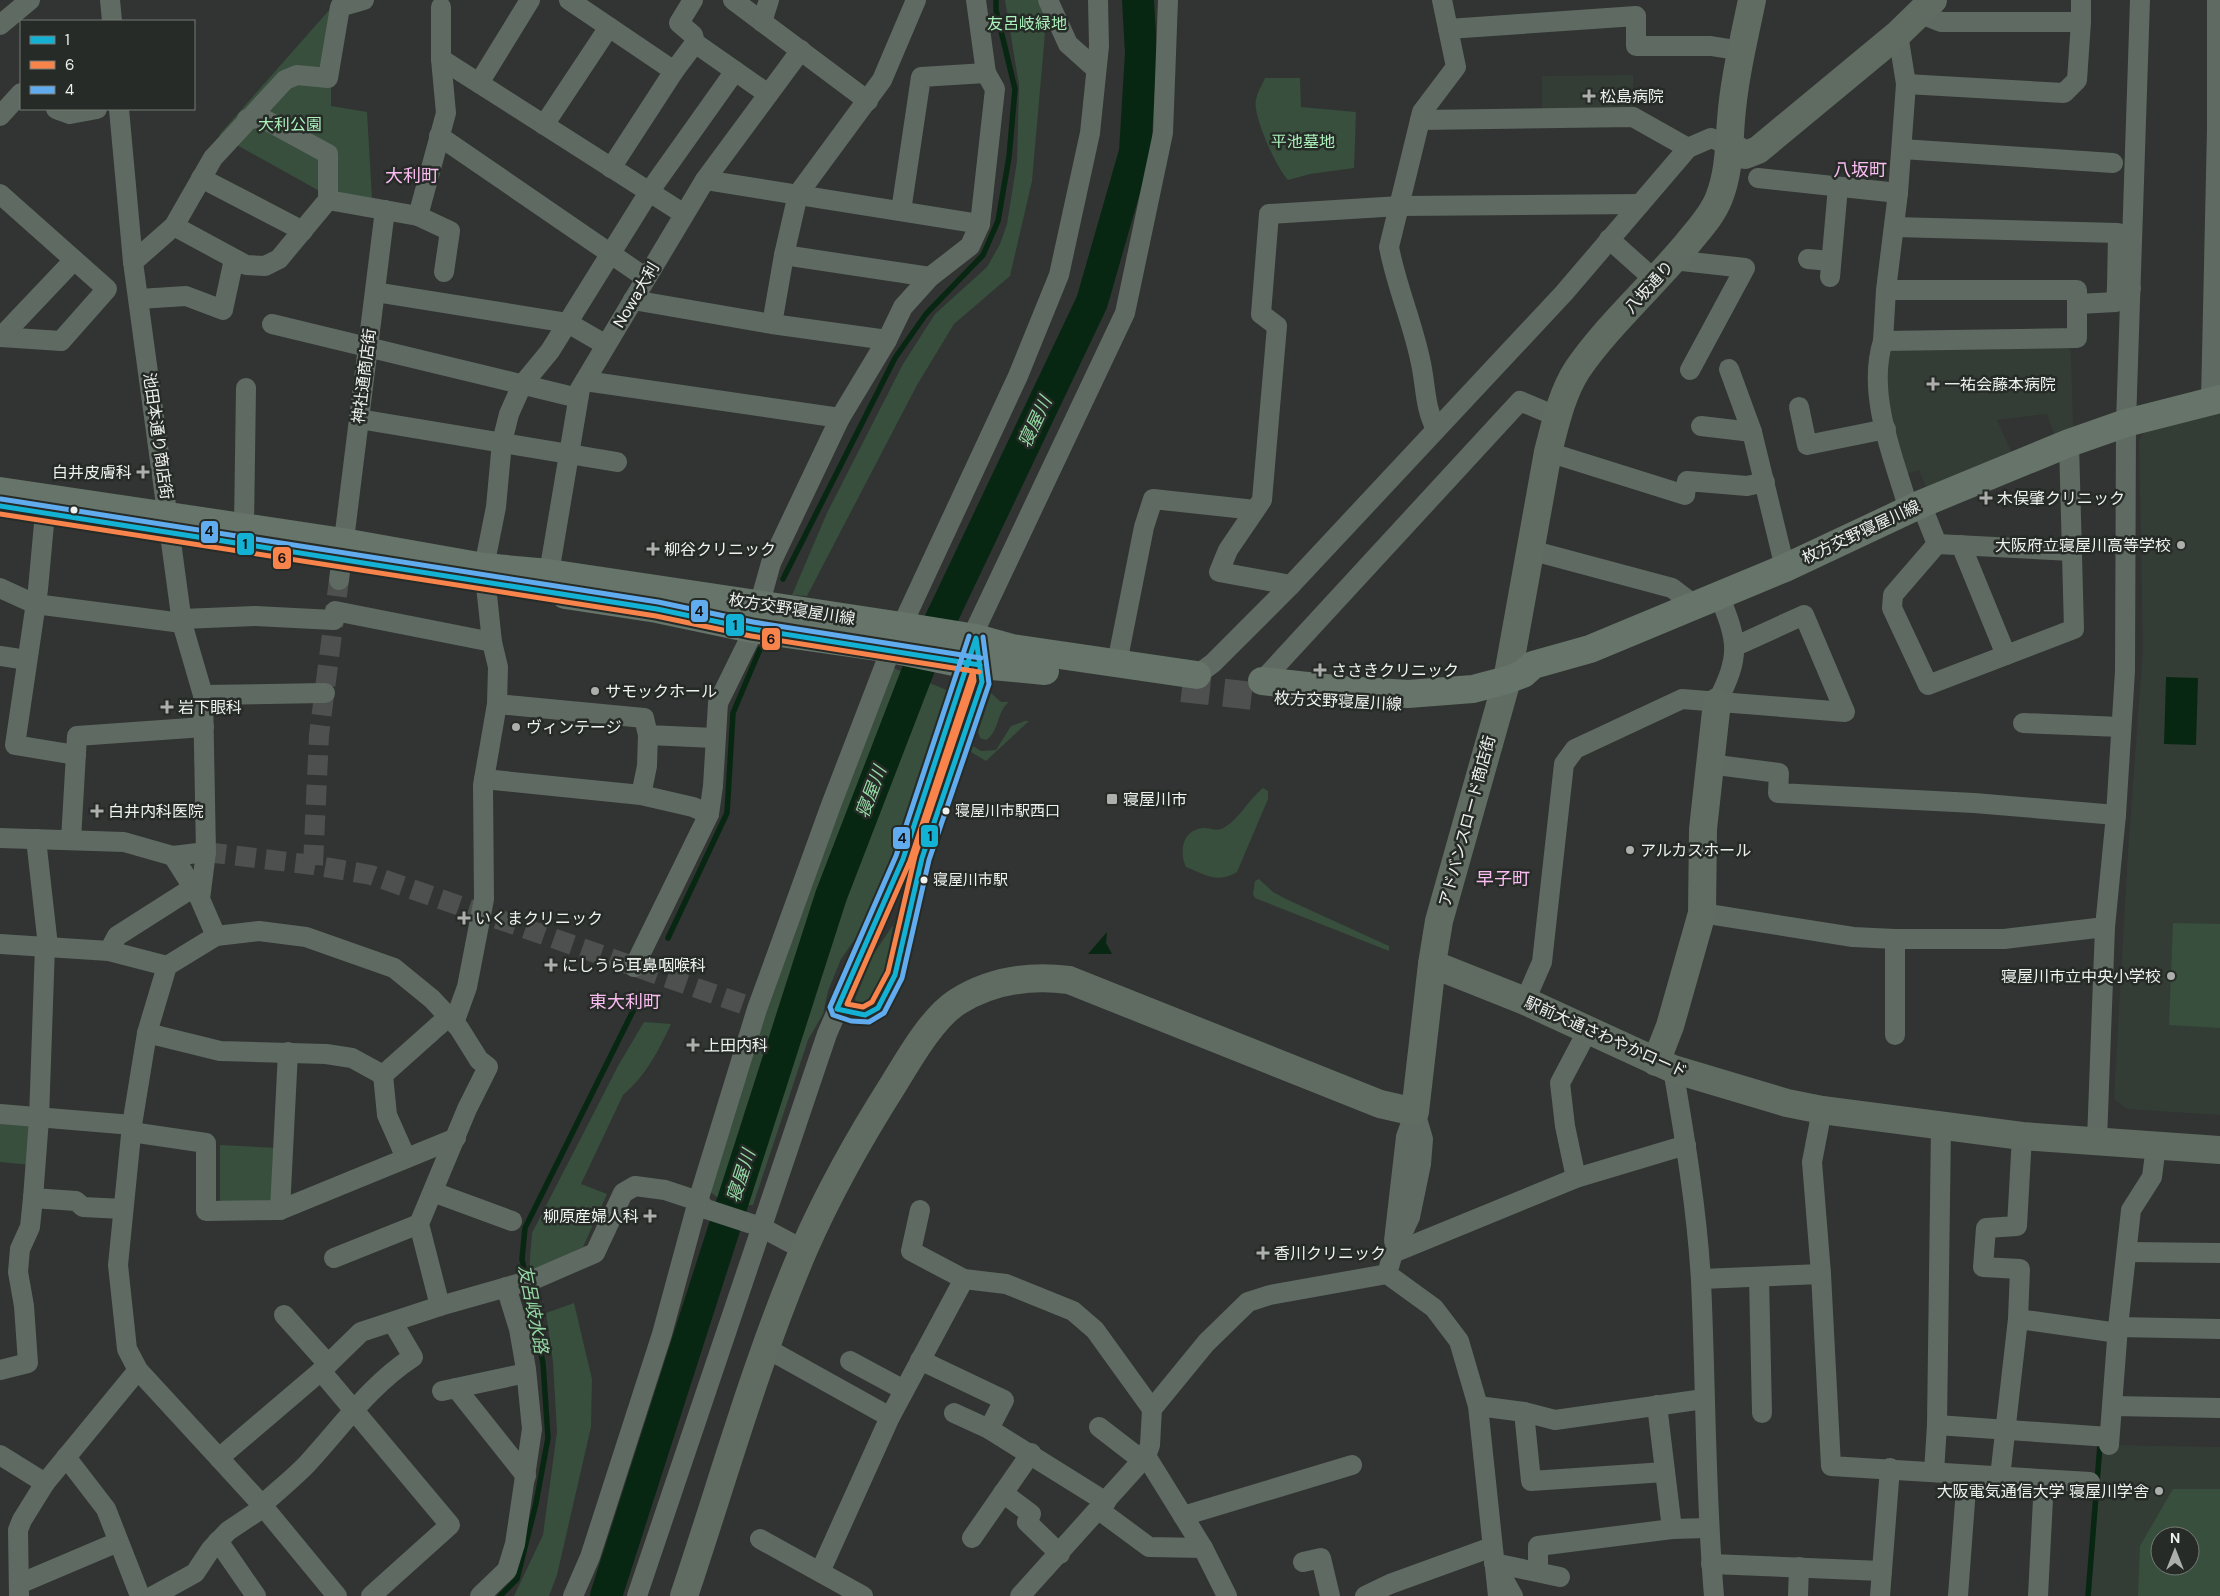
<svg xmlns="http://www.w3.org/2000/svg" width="2220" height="1596" font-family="'DM Sans','Noto Sans JP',sans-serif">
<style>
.built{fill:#343d35;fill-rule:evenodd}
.green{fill:#374f3c;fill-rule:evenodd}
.water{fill:#082712}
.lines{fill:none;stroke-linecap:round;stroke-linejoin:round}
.stream{stroke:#082712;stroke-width:5.5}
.river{stroke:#082712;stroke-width:32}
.street-tunnel{stroke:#4d504e;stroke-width:20;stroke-dasharray:20 10;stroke-linecap:butt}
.primary-tunnel{stroke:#4d504e;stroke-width:28;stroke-dasharray:28 14;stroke-linecap:butt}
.street{stroke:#5f6a62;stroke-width:20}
.secondary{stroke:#606b62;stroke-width:28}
.primary{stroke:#667469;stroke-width:28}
.bus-1-casing{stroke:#262b27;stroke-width:9}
.bus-2-casing{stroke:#262b27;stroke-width:9}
.bus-3-casing{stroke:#262b27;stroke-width:9}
.bus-1{stroke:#13b2d5;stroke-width:5}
.bus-2{stroke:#f8844c;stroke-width:5}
.bus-3{stroke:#60acee;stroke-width:5}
.poi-dot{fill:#acafac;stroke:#262b27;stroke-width:2}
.bus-dot{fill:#eef1ee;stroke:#262b27;stroke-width:2}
.labels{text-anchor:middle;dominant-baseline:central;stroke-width:5;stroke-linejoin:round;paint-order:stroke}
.bus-label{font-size:15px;fill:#eef1ee;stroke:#262b27;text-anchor:start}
.park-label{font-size:16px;fill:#abf2bb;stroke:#262b27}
.poi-label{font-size:16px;fill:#eef1ee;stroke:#262b27;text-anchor:start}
.street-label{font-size:16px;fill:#eef1ee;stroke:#262b27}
.neighbourhood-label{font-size:18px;fill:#fbbcf2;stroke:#262b27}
.water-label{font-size:18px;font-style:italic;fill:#95daa5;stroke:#262b27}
.line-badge{stroke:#262b27;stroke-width:2}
.pale-badge-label{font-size:14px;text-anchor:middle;font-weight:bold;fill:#111}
</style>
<rect width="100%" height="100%" fill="#313432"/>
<g class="built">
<path d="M1633,75v36h-91v-35z"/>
<path d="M2061,343l10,8 2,80 -17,8 -9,-25 -50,6 15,33 -84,39 -9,-22 -16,5 -21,-86 7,-42z"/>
<path d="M2220,409v706l-93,-6 -13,-10 14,-247 15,-203 -4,-208 9,-15z"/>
<path d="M2102,1445l118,2v149h-129zM2160,1536h30v30h-30z"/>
</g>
<g class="green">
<path d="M1005,0h38l4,10 -15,171 -22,95 -56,48 -37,61 -110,211 -15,-1 35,-82 76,-149 32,-50 52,-47 13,-23 7,-20 10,-63 2,-76z"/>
<path d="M331,8v98l36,6 5,87 -49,-6 -104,-58z"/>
<path d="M1265,78h35l1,29 55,5 -2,56 -44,6 -22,6c-11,-11 -36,-65 -32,-80 1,-7 6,-15 9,-22z"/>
<path d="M891,667l58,24 -54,159 -35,82 -19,27 -13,32 -5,23 -15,26 -55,165c-16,1 -35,-3 -45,-16l61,-191z"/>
<path d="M991,693l10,9h8c-13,10 -9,29 -23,38l-6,-2 -2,-6z"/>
<path d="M1025,721h4l-43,40 -15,-9 2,-6 8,5 15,-1 15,-24z"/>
<path d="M1263,788l5,3v8l-31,73c-21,12 -30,3 -51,-5 -7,-15 -4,-37 17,-39 8,-1 14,5 22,-1 15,-9 24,-28 38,-39z"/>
<path d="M1259,879l14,13 13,7 103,47v5l-134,-53 -2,-4 2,-13z"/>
<path d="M2173,923l47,1v104l-51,-3z"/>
<path d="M893,925l-7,43 -20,36 -4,2 -6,-2 -1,-5 18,-44z"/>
<path d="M644,1022l27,2c-12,26 -26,53 -48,71l-42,89 26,10 -24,53 -54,24 3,-38 86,-167z"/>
<path d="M0,1119l27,3 7,10 -3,33 -31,-3z"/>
<path d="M220,1145l58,3 -1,59 -57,2z"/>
<path d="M574,1303l18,76 -1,48 -34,148 -8,21h-35l29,-61 14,-103 -4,-70 -7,-49z"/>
<path d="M2173,1489h47v107h-82l2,-50zM2160,1536h30v30h-30z"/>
</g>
<g class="water">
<path d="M2166,677l32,1 -2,67 -32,-1z"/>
<path d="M1107,932l-1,11 6,11h-24z"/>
</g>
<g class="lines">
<g class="stream">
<path d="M783,579l112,-221 31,-44 57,-59 15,-34 11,-64 6,-68 -19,-79v-10"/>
<path d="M668,938l59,-125 6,-100 27,-64"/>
<path d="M500,1596l17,-17 19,-76 12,-65 -5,-75 -21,-104 3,-31 110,-221"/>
<path d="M2088,1596l12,-151"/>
</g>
<path class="river" d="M606,1596l225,-700 93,-241 168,-353 43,-150 6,-99 -3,-53"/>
<g class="street-tunnel">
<path d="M206,852l107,13 58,10 386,134"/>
<path d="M313,865l6,-130 20,-155"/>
</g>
<path class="primary-tunnel" d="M1182,688l71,8"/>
<g class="street">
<path d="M110,0l2,21"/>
<path d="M569,0l105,71"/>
<path d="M693,0l-14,23 14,12 2,8"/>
<path d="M733,0l135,101"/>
<path d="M1048,0l20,44 28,25"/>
<path d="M1921,14l20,8h140v-22"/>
<path d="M762,22l7,-22"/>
<path d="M0,25l30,-25"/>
<path d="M1448,29l188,-13v30h75l31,5"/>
<path d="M441,59l243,155"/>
<path d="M479,83l51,-83"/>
<path d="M1906,84l158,9 13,-13 4,-58"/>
<path d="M56,109l14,5 27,-5"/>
<path d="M119,109l14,153 49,361 21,72 3,157 -6,47 16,37 -49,30 -20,67 -15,92 -14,140 9,84 11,21 81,88 102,-87 40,-39 79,-26 95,-27 60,-26 28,-60 12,-7 30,4 33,11 8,8 55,18 43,23"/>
<path d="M0,116l21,-23"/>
<path d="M1420,120l213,-3 55,31"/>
<path d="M544,125l65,-98"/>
<path d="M439,136l207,142"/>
<path d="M1902,149l211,14"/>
<path d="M611,168l63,-97 21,-28 73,51"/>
<path d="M201,178l102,53"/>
<path d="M1758,178l140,15 8,-109 -8,-50"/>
<path d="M705,180l275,44"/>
<path d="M0,194l107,95 -46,52 -61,-4"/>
<path d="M328,200l90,16 32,15 -6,41"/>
<path d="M901,211l20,-134 65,-4"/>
<path d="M418,216l28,-103 -5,-54v-52"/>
<path d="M174,226l72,39 19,1 14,-7 49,-59v-46l-66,-36 -15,1"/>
<path d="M1895,227l223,6 -1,55h14"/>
<path d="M1609,239l47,42"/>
<path d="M784,255l146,22"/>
<path d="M1808,259l23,2"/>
<path d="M1673,260l72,8 -55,102"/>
<path d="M133,262l41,-36 39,-68 72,-78 12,-5 31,3 12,-71 24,-7"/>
<path d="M1830,277l8,-90"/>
<path d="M1886,290h191v48l-194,3 3,-51 12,-97"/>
<path d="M375,292l193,31 38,22"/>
<path d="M139,299l47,-3 37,14 11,-51"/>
<path d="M633,300l139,24 115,16"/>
<path d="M2078,304l38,-2 1,-14"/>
<path d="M272,324l306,74"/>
<path d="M772,324l12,-69 14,-61 84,-114 34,-80"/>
<path d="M1,337l73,-77"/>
<path d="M1883,341c-17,54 11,117 26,169"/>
<path d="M1729,369l23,63"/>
<path d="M585,381l255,37"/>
<path d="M2211,401l6,-272v-129"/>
<path d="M1799,407l8,38 79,-16"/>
<path d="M359,419l258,43"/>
<path d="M1701,426l51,6 33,136"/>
<path d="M1436,429c-12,-22 -10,-46 -16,-70 -8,-38 -24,-74 -31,-112l33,-135 34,-45 -14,-67"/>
<path d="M1548,452l137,43 2,-14 60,5 18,-4"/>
<path d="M1921,504l16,40 -44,51 -1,13 36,77 146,-56 -5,-186"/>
<path d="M45,513l-7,76 -23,156 61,10"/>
<path d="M244,526l2,-138"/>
<path d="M1937,544l135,7"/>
<path d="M1961,545l45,110"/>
<path d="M1530,550l142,38 21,16"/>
<path d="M549,573l31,-184 125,-209 96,-130"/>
<path d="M339,580l46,-370"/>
<path d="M1291,585l-72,-13 9,-22 34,-50 15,-174 -16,-12 8,-100 131,-8 240,-2"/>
<path d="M0,588l35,16 147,19"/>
<path d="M335,611l157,31"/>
<path d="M182,619l73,-3 79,4"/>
<path d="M0,656l27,4"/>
<path d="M1117,663l27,-136 9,-28 102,11"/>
<path d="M1197,675l16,-12 78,-78 273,-292 124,-145 23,-10 20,8"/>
<path d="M1262,681l258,-280 38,16"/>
<path d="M203,695l122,-2"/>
<path d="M1717,702c24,-47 21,-60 2,-107"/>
<path d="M497,704l147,14 4,17 66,3"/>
<path d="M2023,723l98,4"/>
<path d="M1709,764l70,9 -1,20 196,10 142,12"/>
<path d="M484,779l157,16 52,12 16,7"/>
<path d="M641,795l6,-29 1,-31"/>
<path d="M0,838l124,4 49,14 33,-4"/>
<path d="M36,839l12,107"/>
<path d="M71,840l6,-104 127,-9"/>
<path d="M173,856l26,41"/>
<path d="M1702,913l151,24 42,2h109l101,-12"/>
<path d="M216,936l43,-5 47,6 88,31 38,31 27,29 20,32 9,7 -21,42 -48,115 21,82"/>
<path d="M1895,939v96"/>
<path d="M0,944l109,7 58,15"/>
<path d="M109,951l8,-15 77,-49"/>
<path d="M634,967l75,-153 4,-28 5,-83 32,-65 21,-75 69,-145 47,-78 16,-33 27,-30 40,-31 10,-22 15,-135 -9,-16 -10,-73"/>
<path d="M1525,1001l17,-39 22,-198 11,-15 107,-50 163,13 -41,-97 -68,31"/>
<path d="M837,1009l15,5 13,1 13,-7 17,-33 27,-117 60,-176 -6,-44 1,-12 148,-313 38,-180 5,-133"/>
<path d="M454,1023l13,-36 17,-88 -1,-114 14,-81 1,-37 -6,-25 -8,-75 12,-60 6,-65 7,-28 13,-29 28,-34 99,-159 86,-121"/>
<path d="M147,1033l73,18 106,3 26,4 31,17 65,-58"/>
<path d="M1673,1069c12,70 24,141 28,212 5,105 4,210 13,315"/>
<path d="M383,1075l4,40 19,43"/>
<path d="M1822,1110l-10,52 9,112 10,192 259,16"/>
<path d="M1415,1112l8,27 -2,25 -11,53 -17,36 -6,21 47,34 25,33 19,65 20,190"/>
<path d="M0,1114l132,11"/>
<path d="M131,1132l75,11v68l74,-1 176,-72"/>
<path d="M2097,1140l8,-213 11,-112 9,-144 1,-248 14,-423"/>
<path d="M1576,1178l-11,-52 -5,-43 28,-53"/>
<path d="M433,1192l79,29"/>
<path d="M33,1198l43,3 7,6 40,2"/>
<path d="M280,1210l8,-158"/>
<path d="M920,1210l-9,41 53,28 42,5 67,27 22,19 57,79"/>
<path d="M1394,1241l12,-104 9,-25"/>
<path d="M2127,1252l93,1"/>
<path d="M1393,1253l183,-75 110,-33"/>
<path d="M334,1258l85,-34"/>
<path d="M1759,1277l3,136"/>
<path d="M1701,1279l120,-5"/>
<path d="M284,1315l44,49"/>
<path d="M2018,1319l100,14"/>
<path d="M2118,1327l102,2"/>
<path d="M766,1348l124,69"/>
<path d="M920,1360l84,40 -15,29"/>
<path d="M850,1361l54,29"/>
<path d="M0,1370l28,-7 -4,-57 -6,-34 2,-23 10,-22 3,-29 6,-79 6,-173"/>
<path d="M321,1371l129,154 -79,71"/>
<path d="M456,1388l70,88"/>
<path d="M442,1391l84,-18"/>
<path d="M1657,1405l15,124"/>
<path d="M1478,1406l46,6 31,8 149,-21"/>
<path d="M2112,1406l108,2"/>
<path d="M1524,1412l7,69 134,-9"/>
<path d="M954,1413l35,16 117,73"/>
<path d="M1937,1425l172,12"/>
<path d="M1099,1427l35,27 12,2 57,92 24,48"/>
<path d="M2109,1445l9,-118 13,-117 21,-33 4,-31"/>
<path d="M0,1455l45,28"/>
<path d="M66,1457l40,52 34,87"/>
<path d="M219,1458l43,47 75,91"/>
<path d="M1934,1472l3,-47 4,-299"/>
<path d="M2000,1477l18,-158 2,-50 -37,-2 3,-39 31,-2 5,-90"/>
<path d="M1003,1493l28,21 -4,8 33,32"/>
<path d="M262,1505c15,-14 32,-27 46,-42 34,-37 62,-78 105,-106l-20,-34"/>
<path d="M1099,1510l50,37 54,1"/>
<path d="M1183,1516l169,-51"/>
<path d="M972,1538l59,-85"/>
<path d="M760,1539l103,57"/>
<path d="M218,1541l38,55"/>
<path d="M1303,1562l18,-4 9,38"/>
<path d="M1494,1563l66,14"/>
<path d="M1711,1564l171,7"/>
<path d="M1498,1569l15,27"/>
<path d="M820,1572l70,-155 74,-138"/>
<path d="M1538,1572v-26l134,-17 36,-1"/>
<path d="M19,1584l99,-42"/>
<path d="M19,1596l-1,-66 4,-10 23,-37 93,-113"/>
<path d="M153,1596l42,-23 16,-24 17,-18 36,-24"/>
<path d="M480,1596l27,-26 8,-26 17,-115 -6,-60 -7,-40 -13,-42"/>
<path d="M573,1596l17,-39 72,-223 36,-133 59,-192 74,-204 60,-156 127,-273 41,-101 31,-142 9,-87 -1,-46"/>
<path d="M637,1596l190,-562 76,-175 69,-207"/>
<path d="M1020,1596l126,-140 4,-11 2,-36 54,-66 42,-41 22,-7 117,-21"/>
<path d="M1365,1596l25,-12 102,-37"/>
<path d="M1798,1596l1,-29"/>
<path d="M1880,1596l10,-128"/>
<path d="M1958,1596l9,-121"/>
<path d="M2038,1596l6,-116"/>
</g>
<g class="secondary">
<path d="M1731,146l14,9 13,-5 140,-116 35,-34"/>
<path d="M1432,964l93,37 148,68 114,34 35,7 200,26 198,14"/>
<path d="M1656,1062l14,-36 32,-113 1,-84 14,-127"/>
<path d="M684,1596c39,-116 72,-235 120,-347 25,-57 56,-112 89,-164 16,-26 39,-67 64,-83 35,-22 72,-27 112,-22l311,124 35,8 17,-148 7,-43 68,-241 41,-228c7,-27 14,-59 29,-82 30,-44 75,-84 110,-126 11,-14 25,-28 32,-46 10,-25 10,-53 12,-78 3,-41 13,-81 21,-120"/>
</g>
<g class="primary">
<path d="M0,491l343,51 141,25 65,6 353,53 74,12 36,10 185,27"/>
<path d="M565,595l92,14 95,20 139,20 68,14 86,8"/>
<path d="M1262,681l82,9 64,4 65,-5 34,-9 16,-6 10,-9 57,-16 195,-81 136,-64 148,-61 57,-20 94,-24"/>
</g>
<g class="bus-1-casing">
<g id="bus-1">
<path d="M0,506l657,103 95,20 228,36"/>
<path d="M976,638l6,44 -60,176 -27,117 -17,33 -13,7 -28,-6 66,-150z"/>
</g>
</g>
<g class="bus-2-casing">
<g id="bus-2">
<path d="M0,514l656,102 95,20 228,36"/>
<path d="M973,671l1,10 -59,175 -27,116 -16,30 -9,5 -16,-3 63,-143z"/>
</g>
</g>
<g class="bus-3-casing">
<g id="bus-3">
<path d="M1,499l657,103 95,20 228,36"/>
<path d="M969,636l-73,220 -66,151 3,8 18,6 18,1 15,-9 18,-35 27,-118 60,-176 -6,-47"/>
</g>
</g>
<use href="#bus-1" class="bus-1"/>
<use href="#bus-2" class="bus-2"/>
<use href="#bus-3" class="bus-3"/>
</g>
<g class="poi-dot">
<path d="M1586.5 88.5h5v5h5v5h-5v5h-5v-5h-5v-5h5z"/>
<path d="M1930.5 376.5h5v5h5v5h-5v5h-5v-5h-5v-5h5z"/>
<path d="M140.5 464.5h5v5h5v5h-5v5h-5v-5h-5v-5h5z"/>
<path d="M1983.5 490.5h5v5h5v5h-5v5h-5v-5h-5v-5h5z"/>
<circle cx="2181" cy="545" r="5"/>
<path d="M650.5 541.5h5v5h5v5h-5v5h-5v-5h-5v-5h5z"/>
<path d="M1317.5 662.5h5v5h5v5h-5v5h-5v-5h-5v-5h5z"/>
<circle cx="595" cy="691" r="5"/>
<path d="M164.5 699.5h5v5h5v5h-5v5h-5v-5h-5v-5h5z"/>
<circle cx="516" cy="727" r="5"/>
<rect x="1106" y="793" width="12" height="12" rx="2.5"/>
<path d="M94.5 803.5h5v5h5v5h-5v5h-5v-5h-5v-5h5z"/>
<circle cx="1630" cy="850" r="5"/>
<path d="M461.5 910.5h5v5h5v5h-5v5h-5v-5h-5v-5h5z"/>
<path d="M548.5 957.5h5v5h5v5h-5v5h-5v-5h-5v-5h5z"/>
<circle cx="2171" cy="976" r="5"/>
<path d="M690.5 1037.5h5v5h5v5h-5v5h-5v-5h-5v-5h5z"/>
<path d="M647.5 1208.5h5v5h5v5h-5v5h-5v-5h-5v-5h5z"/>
<path d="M1260.5 1245.5h5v5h5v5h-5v5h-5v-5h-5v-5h5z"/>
<circle cx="2159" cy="1491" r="5"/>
</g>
<g class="bus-dot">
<circle cx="74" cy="510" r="4.5"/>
<circle cx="946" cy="811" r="4.5"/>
<circle cx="924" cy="880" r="4.5"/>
</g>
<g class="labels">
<g class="bus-label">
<text x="955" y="811">寝屋川市駅西口</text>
<text x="933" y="880">寝屋川市駅</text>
</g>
<g class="park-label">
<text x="1027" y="23">友呂岐緑地</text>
<text x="290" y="124">大利公園</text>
<text x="1303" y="141">平池墓地</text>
</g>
<g class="poi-label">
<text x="1600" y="96">松島病院</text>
<text x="1944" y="384">一祐会藤本病院</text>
<text x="132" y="472" text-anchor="end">白井皮膚科</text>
<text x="1997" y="498">木俣肇クリニック</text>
<text x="2171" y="545" text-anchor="end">大阪府立寝屋川高等学校</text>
<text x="664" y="549">柳谷クリニック</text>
<text x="1331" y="670">ささきクリニック</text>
<text x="605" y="691">サモックホール</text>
<text x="178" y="707">岩下眼科</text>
<text x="526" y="727">ヴィンテージ</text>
<text x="1123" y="799">寝屋川市</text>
<text x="108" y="811">白井内科医院</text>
<text x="1640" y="850">アルカスホール</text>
<text x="475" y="918">いくまクリニック</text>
<text x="562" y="965">にしうら耳鼻咽喉科</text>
<text x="2161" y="976" text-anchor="end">寝屋川市立中央小学校</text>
<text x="704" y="1045">上田内科</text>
<text x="639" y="1216" text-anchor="end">柳原産婦人科</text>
<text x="1274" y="1253">香川クリニック</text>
<text x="2149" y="1491" text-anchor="end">大阪電気通信大学 寝屋川学舎</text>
</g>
<g class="street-label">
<text transform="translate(1649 287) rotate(-48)">八坂通り</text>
<text transform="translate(636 295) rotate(-59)">Nowa大利</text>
<text transform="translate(364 376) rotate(-83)">神社通商店街</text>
<text transform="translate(158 436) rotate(82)">池田本通り商店街</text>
<text transform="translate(1861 532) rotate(-25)">枚方交野寝屋川線</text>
<text transform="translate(792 609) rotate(9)">枚方交野寝屋川線</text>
<text transform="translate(1338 701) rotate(3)">枚方交野寝屋川線</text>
<text transform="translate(1467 821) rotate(-75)">アドバンスロード商店街</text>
<text transform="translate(1606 1037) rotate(24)">駅前大通さわやかロード</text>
</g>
<g class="neighbourhood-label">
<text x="1860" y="170">八坂町</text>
<text x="412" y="176">大利町</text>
<text x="1503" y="879">早子町</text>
<text x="625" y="1002">東大利町</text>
</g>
<g class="water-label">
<text transform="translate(1035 422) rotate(-65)">寝屋川</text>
<text transform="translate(871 792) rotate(-69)">寝屋川</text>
<text transform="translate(741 1176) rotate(-72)">寝屋川</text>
<text transform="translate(533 1309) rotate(79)">友呂岐水路</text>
</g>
</g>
<g class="line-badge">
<rect x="200" y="520" width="19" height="24" rx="5" fill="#60acee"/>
<rect x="236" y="532" width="19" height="24" rx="5" fill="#13b2d5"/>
<rect x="272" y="546" width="20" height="24" rx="5" fill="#f8844c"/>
<rect x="690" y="599" width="19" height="24" rx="5" fill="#60acee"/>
<rect x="725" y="613" width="20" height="24" rx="5" fill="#13b2d5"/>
<rect x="761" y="627" width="20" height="24" rx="5" fill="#f8844c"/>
<rect x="920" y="824" width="19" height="24" rx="5" fill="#13b2d5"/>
<rect x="892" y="826" width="19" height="24" rx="5" fill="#60acee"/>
</g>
<g class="pale-badge-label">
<text x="209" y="536">4</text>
<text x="245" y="549">1</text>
<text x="282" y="563">6</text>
<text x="699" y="616">4</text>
<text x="735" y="630">1</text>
<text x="771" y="644">6</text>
<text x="930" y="841">1</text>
<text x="902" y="843">4</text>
</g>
<rect x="20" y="20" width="175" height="90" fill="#262b27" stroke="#767a77"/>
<rect x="30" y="36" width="25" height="8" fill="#13b2d5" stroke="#767a77"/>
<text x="65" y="45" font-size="15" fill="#eef1ee">1</text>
<rect x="30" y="61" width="25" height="8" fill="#f8844c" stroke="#767a77"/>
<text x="65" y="70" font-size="15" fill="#eef1ee">6</text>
<rect x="30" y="86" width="25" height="8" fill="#60acee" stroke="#767a77"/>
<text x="65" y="95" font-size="15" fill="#eef1ee">4</text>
<g transform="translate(2175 1551)"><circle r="24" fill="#262b27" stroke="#767a77"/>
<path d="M0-4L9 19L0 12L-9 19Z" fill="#acafac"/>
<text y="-8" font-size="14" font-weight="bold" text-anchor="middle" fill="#eef1ee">N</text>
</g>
</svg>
